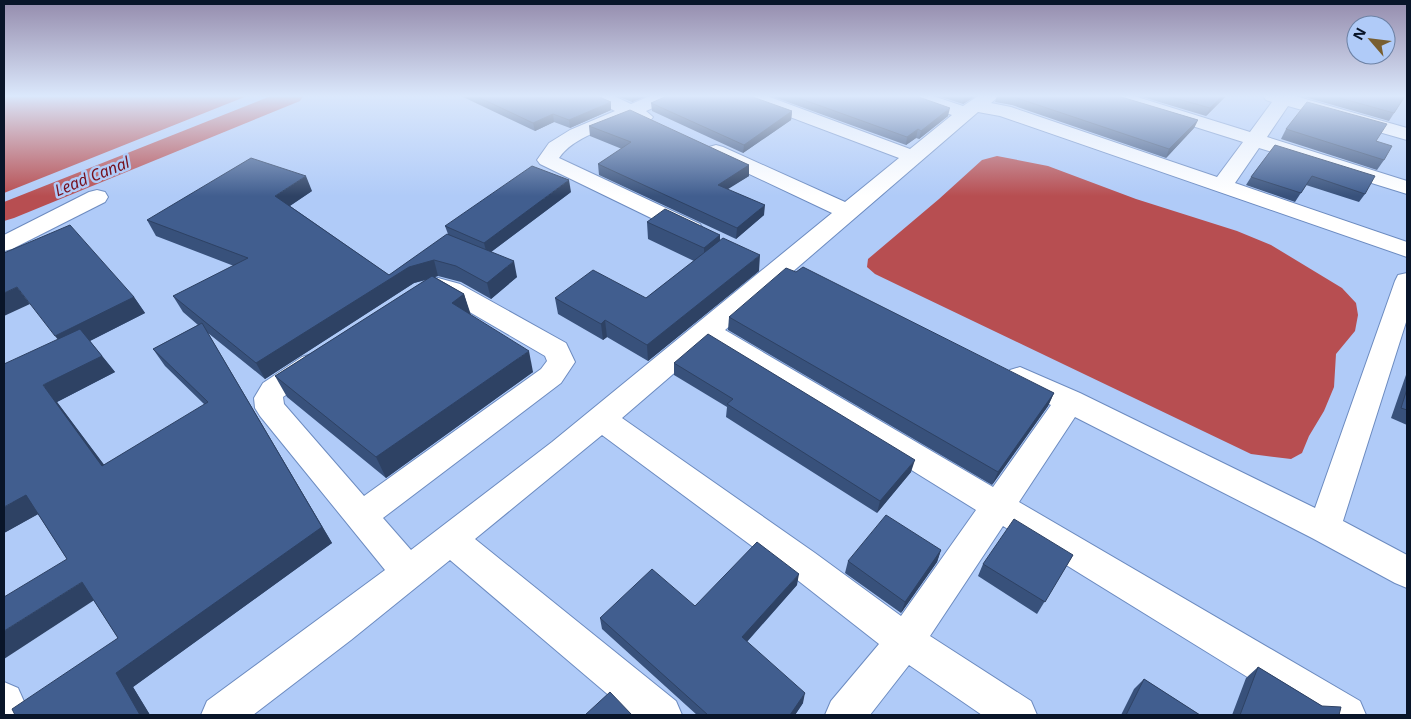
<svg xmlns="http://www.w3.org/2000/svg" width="1411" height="719" font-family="'Noto Sans',sans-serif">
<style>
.water{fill:#b74e51}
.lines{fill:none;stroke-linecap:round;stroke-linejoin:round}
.canal{fill:#b74e51;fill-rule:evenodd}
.minor-casing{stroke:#6c8bc0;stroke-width:2}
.minor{fill:#fff;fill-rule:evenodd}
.wall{fill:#38517b}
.shaded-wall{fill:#2e4264}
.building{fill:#415e8f;stroke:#2e4264}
.labels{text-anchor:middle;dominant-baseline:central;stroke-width:5;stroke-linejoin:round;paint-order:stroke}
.far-water-label{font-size:16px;font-style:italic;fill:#76121f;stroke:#b0cbf8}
</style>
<rect width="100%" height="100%" fill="#b0cbf8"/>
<g class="water">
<path d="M4,96h243l-243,97z"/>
<path d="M997,156l51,10 88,33 101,32 34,14 71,43 14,15 2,12 -3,16 -19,23 -2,33 -10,24 -15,25 -7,17 -11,6 -40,-5 -349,-167 -27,-13 -8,-7 1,-8 71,-60 43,-39z"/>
</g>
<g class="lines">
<path class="canal" d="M271,96h32l-3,5 -286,117 -10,3v-19z"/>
<g class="minor-casing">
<g id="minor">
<path d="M591,96h23l17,8 19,-8h24l-3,4 -25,11 7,6 -3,4 -7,2 -13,-5c-22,10 -57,19 -71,40l141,66 3,5 -3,5 -8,2 -8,-2 -144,-70 -3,-4 12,-17 21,-13 45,-19 -21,-11z"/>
<path d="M742,96h25l143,53 42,-34 -42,-15 -3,-4h26l30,10 15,-10h21l-8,7 20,4 206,70 26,-35 -133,-42 -3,-4h27l116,36 22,-30 -6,-2 -3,-4h32l112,32v12l-119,-34 -21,31 140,44v13l-148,-46 -24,35 172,59v15l-407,-141 -22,-4 -253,218 268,157 58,-82 -41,-21 -4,-7 4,-7 10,-3 60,26 235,115 80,-227 3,-6 9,-2v46l-64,202 64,34v33l-12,-5 -83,-45 -237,-121 -56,85 341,199 6,14h-57l-306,-189 -73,110 101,65 6,14h-55l-73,-50 -39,50h-45l6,-14 48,-57 -88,-69 -189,-140 -127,104 201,162 6,14h-50l-182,-155 -99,80 -98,75h-52l6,-14 178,-131 -125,-154 -5,-8 -1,-10 9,-15 39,-26 10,-3 10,3 4,7 -4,7 -39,26 1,7 80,92 177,-127 6,-8 -2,-5 -103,-60 -11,1 -9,-2 -4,-6 4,-6 16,-5 22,6 106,59 9,19 -14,21 -178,135 28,32 141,-108 280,-229 -123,-58 -3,-4 3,-4 7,-2 7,2 122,55 54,-44 -154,-58zM708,344l268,166 -75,106 -86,-63 -193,-135z"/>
<path d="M97,190l8,2 3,5 -3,5 -93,47 -8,2v-16l85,-43z"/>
<path d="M4,682l14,6 12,27h-26z"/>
</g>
</g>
<use href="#minor" class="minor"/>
</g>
<g class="wall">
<path d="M461,96h75l4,2 71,12 -41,18 -16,-6 -19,9z"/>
<path d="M617,96h30l-15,6z"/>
<path d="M771,96h145l32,20 -29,23 -3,-1 -10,7z"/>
<path d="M938,96h38l-13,8z"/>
<path d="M997,96h121l80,24 -4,8 -28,30 -154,-53 -17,-3z"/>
<path d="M1139,96h87l-20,20z"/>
<path d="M1301,96h104l-16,25z"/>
<path d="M651,103l141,8 -1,9 -48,33 -91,-42z"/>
<path d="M589,126l160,39v11l-22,13 37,26 -28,24 -137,-64 -1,-11 24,-15 -32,-13z"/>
<path d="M1286,129l90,12 8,19 -7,10 -96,-31z"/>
<path d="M1275,145l90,49 -6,8 -53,-17 -11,17 -49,-17 5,-8z"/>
<path d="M312,191l-22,15 99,69 59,-41 -3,-8 126,-34 -80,60 26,25 -26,22 -30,-17 -23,-6 -3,1 29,17 6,21 63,57 -147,106 -99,-81 -12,-21 151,-96 -12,3 -149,96 -57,-46 124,210 -199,144 17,28h-135l103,-77 -80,-124 -34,19 54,-194 -54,-86 130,44 11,16 -55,28 25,31 -58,30 47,63 101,-60 -40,-39 -12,-17 45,-24 -15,-13 -10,-16 61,-30 -78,-30 -9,-16z"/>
<path d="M647,222l73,13v6l39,30 -111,90 -41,-24 -4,3 -45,-26 -3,-16h91l48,-37 -46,-22z"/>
<path d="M796,272l258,121 -6,13 -56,79 -264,-155 1,-13z"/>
<path d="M674,363l237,109 -34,41 -151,-96 1,-10 -53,-32z"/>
<path d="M1407,372v53l-16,-7z"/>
<path d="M941,550l-4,12 -36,51 -56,-40 3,-12z"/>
<path d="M1073,555l-36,59 -59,-38 5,-12z"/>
<path d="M797,585l-50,57 56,61 -8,12h-98l-95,-86 -2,-11 95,-12z"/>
<path d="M1258,667l64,39 17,9h-107l14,-37z"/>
<path d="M1144,679l56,36h-79l13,-26z"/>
</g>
<g class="shaded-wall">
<path d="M632,96h15l-15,6z"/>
<path d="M965,96h11l-13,8z"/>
<path d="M1222,96h4l-20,20 4,-8z"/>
<path d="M611,102v8l-41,18 -1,-8z"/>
<path d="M950,108l-2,8 -29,23 2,-8z"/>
<path d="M792,111l-1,9 -48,33 1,-8z"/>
<path d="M553,114l1,8 -19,9 -2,-8z"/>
<path d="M1198,120l-4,8 -28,30 3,-9z"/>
<path d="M918,129l-2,9 -10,7 1,-8z"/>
<path d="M749,165v11l-32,20 1,-11z"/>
<path d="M306,176l6,15 -30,20 -7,-15z"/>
<path d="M569,180l2,12 -84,63 -3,-12z"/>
<path d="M765,205l-1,10 -28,24 1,-11z"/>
<path d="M720,235v18l-16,13v-18z"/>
<path d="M760,255l-1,16 -111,90 -1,-16z"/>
<path d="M434,260l4,16 -24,7 -149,96 -9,-16 153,-96z"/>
<path d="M514,261l3,16 -26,22 -4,-16z"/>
<path d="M17,287l13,17 -26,12v-23z"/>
<path d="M464,294l7,21 -19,-12z"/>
<path d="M134,297l11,16 -77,39 -13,-16z"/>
<path d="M605,320l2,17 -4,3 -2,-16z"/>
<path d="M212,340l120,203 -199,144 17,28h-10l-24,-42 206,-146z"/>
<path d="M529,351l4,21 -147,106 -10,-21z"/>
<path d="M102,356l13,16 -58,30 60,80 -15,-16 -59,-81z"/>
<path d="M1054,393l-6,13 -56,79 6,-13z"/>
<path d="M915,460l-4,12 -34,41 3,-12z"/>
<path d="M26,495l16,17 -38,21v-26z"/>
<path d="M941,550l-4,12 -36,51 4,-11z"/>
<path d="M799,574l-2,11 -56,63 1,-11z"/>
<path d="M82,582l17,15 -95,62v-28z"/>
<path d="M805,693l-2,10 -8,12h-5z"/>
</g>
<g class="building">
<path d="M476,96h60l4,2 5,-2h52l14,6 -42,18 -16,-6 -20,9z"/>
<path d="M667,96h83l42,15 -48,34 -93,-42z"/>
<path d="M793,96h123l34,12 -29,23 -3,-2 -11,8z"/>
<path d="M1006,96h112l80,24 -29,29 -155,-52z"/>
<path d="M1168,96h54l-12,12z"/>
<path d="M1333,96h72l-11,17z"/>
<path d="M1307,102l80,22 -11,17 16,5 -8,14 -98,-31z"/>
<path d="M630,110l119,55 -31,20 47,20 -28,23 -139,-64 33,-22 -42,-16z"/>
<path d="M1275,145l100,31 -10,18 -53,-18 -11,17 -50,-16z"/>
<path d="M251,158l55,18 -31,20 114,79 58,-41 67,27 -27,22 -31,-17 -22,-6 -25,7 -153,96 -83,-67 75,-38 -101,-38z"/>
<path d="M532,166l37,14 -85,63 -39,-17z"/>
<path d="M665,209l55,26 -16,13 -57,-26z"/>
<path d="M70,225l64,72 -79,39 -38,-49 -13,6v-40z"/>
<path d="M723,238l37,17 -113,90 -42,-25 -4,4 -46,-26 38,-28 53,28z"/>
<path d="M803,267l251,126 -56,79 -269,-155 57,-49 10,4z"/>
<path d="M432,276l32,18 -12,9 77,48 -153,106 -101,-81z"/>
<path d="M202,323l120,204 -206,146 24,42h-125l-3,-6 106,-71 -36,-56 -78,49v-34l63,-38 -41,-64 -22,12v-143l76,-35 22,27 -59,29 59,81 106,-64 -55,-53z"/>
<path d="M708,334l207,126 -35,41 -153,-97 6,-5 -59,-36z"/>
<path d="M1407,389v21l-6,-2z"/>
<path d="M886,515l55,35 -36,52 -57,-41z"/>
<path d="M1014,519l59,36 -28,47 -62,-38z"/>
<path d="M757,542l42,32 -57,63 63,56 -15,22h-82l-108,-97 52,-49 43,37z"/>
<path d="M1258,667l64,39 19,1 -2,8h-99z"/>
<path d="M1144,679l56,36h-74z"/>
<path d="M610,692l22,23h-47z"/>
</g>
<linearGradient id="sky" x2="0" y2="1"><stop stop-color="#948bac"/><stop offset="0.49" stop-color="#dbe8fc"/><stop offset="1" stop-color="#dbe8fc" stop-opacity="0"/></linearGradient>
<rect width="1411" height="196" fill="url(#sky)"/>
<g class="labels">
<g class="far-water-label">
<text transform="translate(92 176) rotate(-22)">Lead Canal</text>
</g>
</g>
<rect width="1411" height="719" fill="none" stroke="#091529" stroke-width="10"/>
<g transform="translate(1371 40) rotate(298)"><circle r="24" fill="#b0cbf8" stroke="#6d82a5"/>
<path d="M0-4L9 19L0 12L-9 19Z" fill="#785e30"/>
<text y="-8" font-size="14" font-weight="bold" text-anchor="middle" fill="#091529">N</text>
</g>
</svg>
